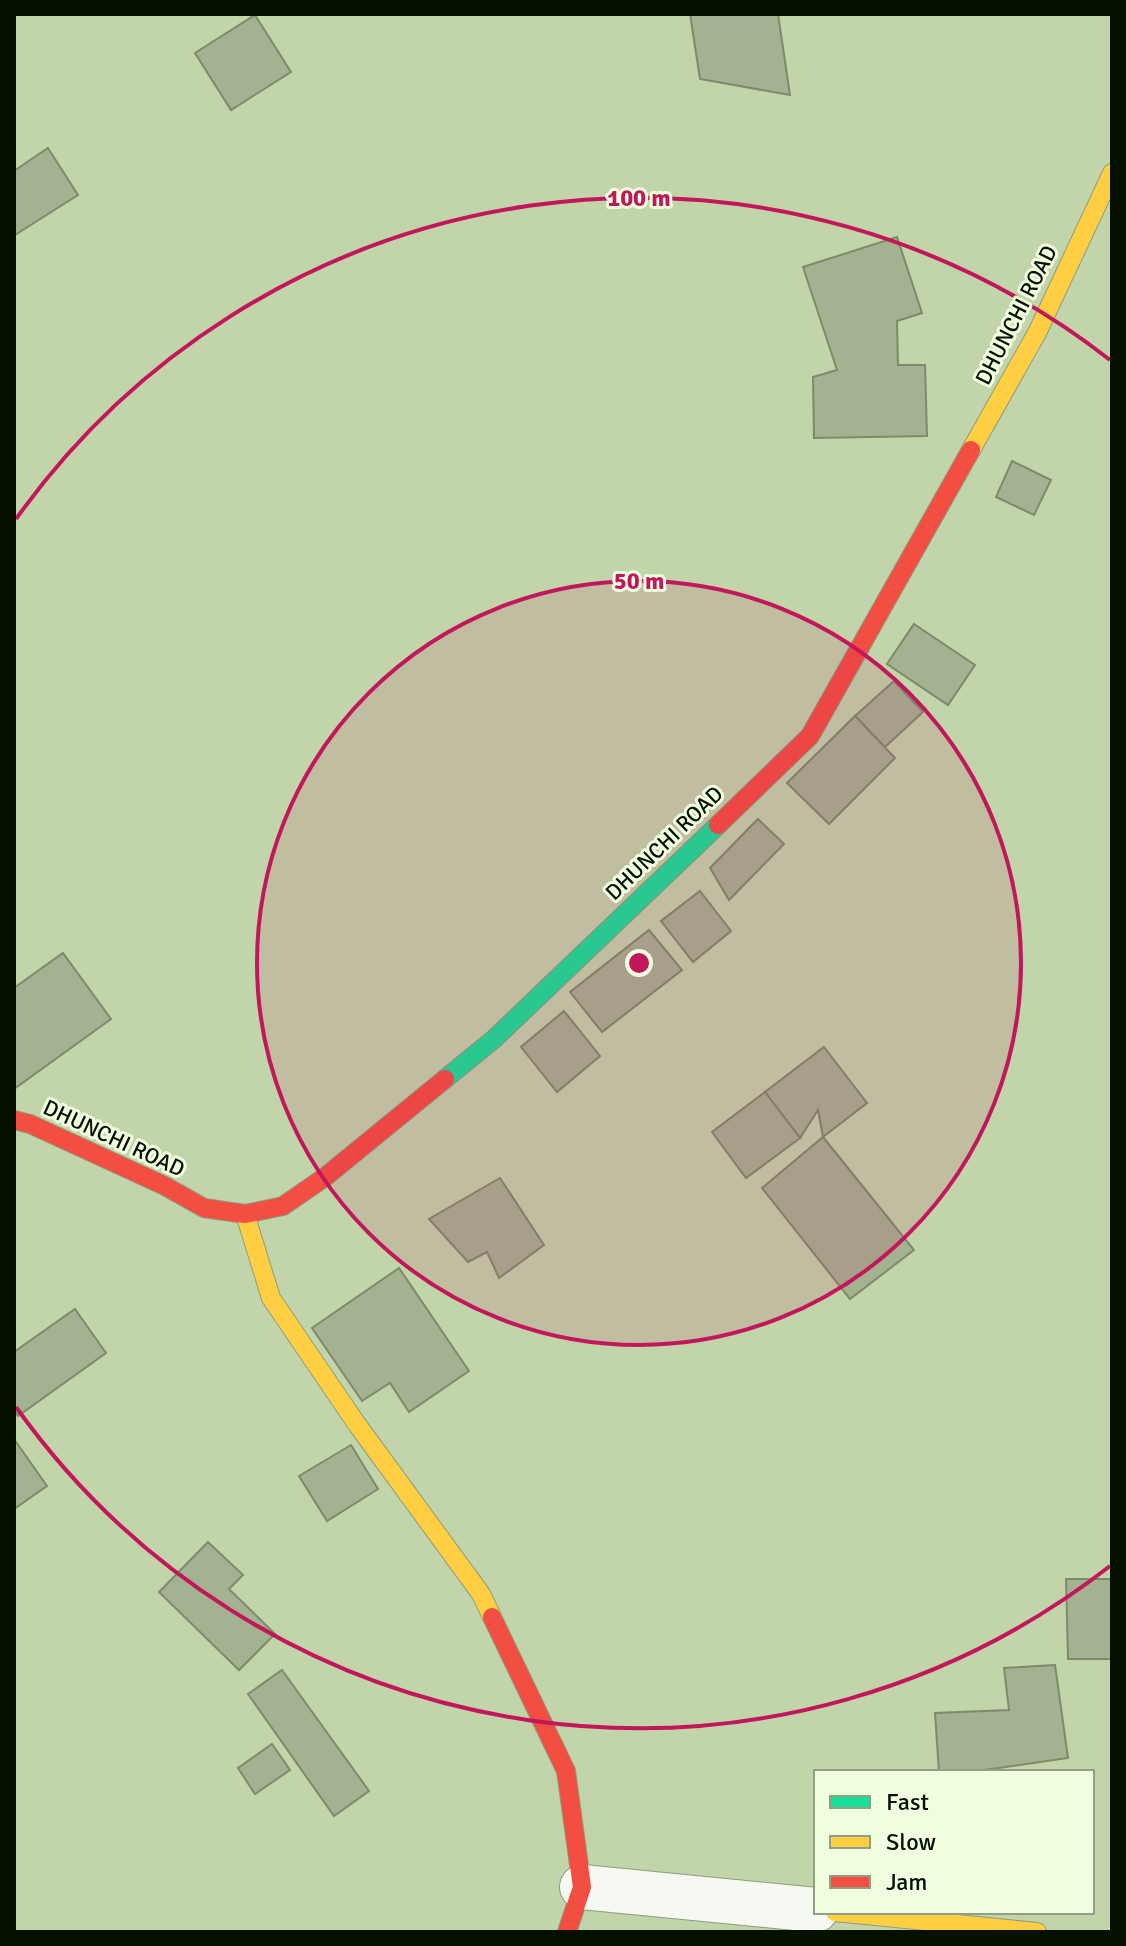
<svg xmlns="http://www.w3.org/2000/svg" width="1126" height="1946" font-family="Signika,sans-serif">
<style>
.building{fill:#a3b291;stroke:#7d8b6a;stroke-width:2}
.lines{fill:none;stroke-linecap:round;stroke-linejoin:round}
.street-casing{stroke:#8e9d7c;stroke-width:46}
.fast-casing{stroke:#8e9d7c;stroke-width:20}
.slow-casing{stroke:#8e9d7c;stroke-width:20}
.jam-casing{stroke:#8e9d7c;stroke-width:20}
.street{stroke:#f6f9f2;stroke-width:44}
.fast{stroke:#16e098;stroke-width:18}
.slow{stroke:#ffcf43;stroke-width:18}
.jam{stroke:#f24e42;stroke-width:18}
.ring{fill:none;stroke:#c2185b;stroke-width:4}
.labels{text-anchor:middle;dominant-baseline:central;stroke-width:6;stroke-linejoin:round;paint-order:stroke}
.street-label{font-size:22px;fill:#061000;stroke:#f0fee0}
.centre{fill:#c2185b;stroke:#f0fee0;stroke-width:4}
.ring-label{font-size:24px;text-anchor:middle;font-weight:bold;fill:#c2185b;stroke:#f0fee0;stroke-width:6;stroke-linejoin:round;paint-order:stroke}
</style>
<rect width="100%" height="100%" fill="#c1d4aa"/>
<g class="building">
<path d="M690,14h88l12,81 -90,-16z"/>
<path d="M255,15l36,57 -60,38 -36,-57z"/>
<path d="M48,148l30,47 -63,40 -1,-64z"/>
<path d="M897,237l25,76 -25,8 1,44h27l2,71 -113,2 -1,-61 24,-7 -34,-103z"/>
<path d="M1012,461l39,19 -17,35 -38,-18z"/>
<path d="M914,624l61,41 -27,40 -61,-41z"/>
<path d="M894,681l29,31 -38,35 -30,-31z"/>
<path d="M855,716l40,42 -66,66 -42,-41z"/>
<path d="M758,819l26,25 -55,56 -19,-32z"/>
<path d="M700,891l31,40 -38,31 -32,-41z"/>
<path d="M649,930l33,40 -80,62 -32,-40z"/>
<path d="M63,953l48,66 -97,70v-101z"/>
<path d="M564,1011l36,45 -43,36 -36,-45z"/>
<path d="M824,1047l43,56 -44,34 -5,-27 -18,28 -35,-46z"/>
<path d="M765,1092l35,46 -54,40 -34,-46z"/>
<path d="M823,1137l91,113 -64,49 -88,-111z"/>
<path d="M500,1178l44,67 -45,33 -12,-26 -19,10 -39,-43z"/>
<path d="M399,1268l70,103 -60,41 -19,-29 -28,18 -50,-73z"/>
<path d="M75,1309l31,44 -88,63 -4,-6v-58z"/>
<path d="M14,1439l33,47 -33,23z"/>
<path d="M351,1445l27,44 -51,32 -28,-45z"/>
<path d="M208,1542l35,33 -14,14 46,45 -36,36 -80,-78z"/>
<path d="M1066,1579h46v80h-44z"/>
<path d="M1055,1665l13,93 -98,14h-31l-4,-59 74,-3 -5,-42z"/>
<path d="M282,1670l87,121 -35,25 -86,-122z"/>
<path d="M272,1744l18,26 -35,24 -17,-26z"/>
</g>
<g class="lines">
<g class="street-casing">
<path id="street" d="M582,1887l234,23"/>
</g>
<g class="fast-casing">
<path id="fast" d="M445,1079l49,-40 224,-214"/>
</g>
<g class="slow-casing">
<g id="slow">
<path d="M971,450l67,-119 74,-158"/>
<path d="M245,1214l26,84 85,125 125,171 11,23"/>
<path d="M835,1912l202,20"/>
</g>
</g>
<g class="jam-casing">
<g id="jam">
<path d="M718,825l92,-89 161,-286"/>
<path d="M14,1120l16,4 135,62 39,22 41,6 38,-8 42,-29 120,-98"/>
<path d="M492,1617l74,154 16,116 -15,45"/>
</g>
</g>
<use href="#street" class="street"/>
<use href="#fast" class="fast"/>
<use href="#slow" class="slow"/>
<use href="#jam" class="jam"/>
</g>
<circle cx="639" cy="963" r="382" fill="#c2185b" fill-opacity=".12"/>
<g class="ring">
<circle cx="639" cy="963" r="382"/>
<path d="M1110 1566A765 765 0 0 1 16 1407M16 519A765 765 0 0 1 1110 360"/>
</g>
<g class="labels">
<g class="street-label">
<text transform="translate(1016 315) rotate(-63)">DHUNCHI ROAD</text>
<text transform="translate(664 843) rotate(-44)">DHUNCHI ROAD</text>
<text transform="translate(114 1138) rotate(25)">DHUNCHI ROAD</text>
</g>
</g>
<circle cx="639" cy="963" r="12" class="centre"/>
<g class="ring-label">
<text x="639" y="206">100 m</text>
<text x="639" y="589">50 m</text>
</g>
<rect width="1126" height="1946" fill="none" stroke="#061000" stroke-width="32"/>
<rect x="814" y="1770" width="280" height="144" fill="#f0fee0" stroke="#929f86" stroke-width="2"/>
<rect x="830" y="1796" width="40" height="12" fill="#16e098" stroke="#929f86" stroke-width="2"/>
<text x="886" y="1810" font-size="24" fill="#061000">Fast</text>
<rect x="830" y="1836" width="40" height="12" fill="#ffcf43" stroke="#929f86" stroke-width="2"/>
<text x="886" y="1850" font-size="24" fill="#061000">Slow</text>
<rect x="830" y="1876" width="40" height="12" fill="#f24e42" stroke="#929f86" stroke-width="2"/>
<text x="886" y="1890" font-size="24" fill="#061000">Jam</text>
</svg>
